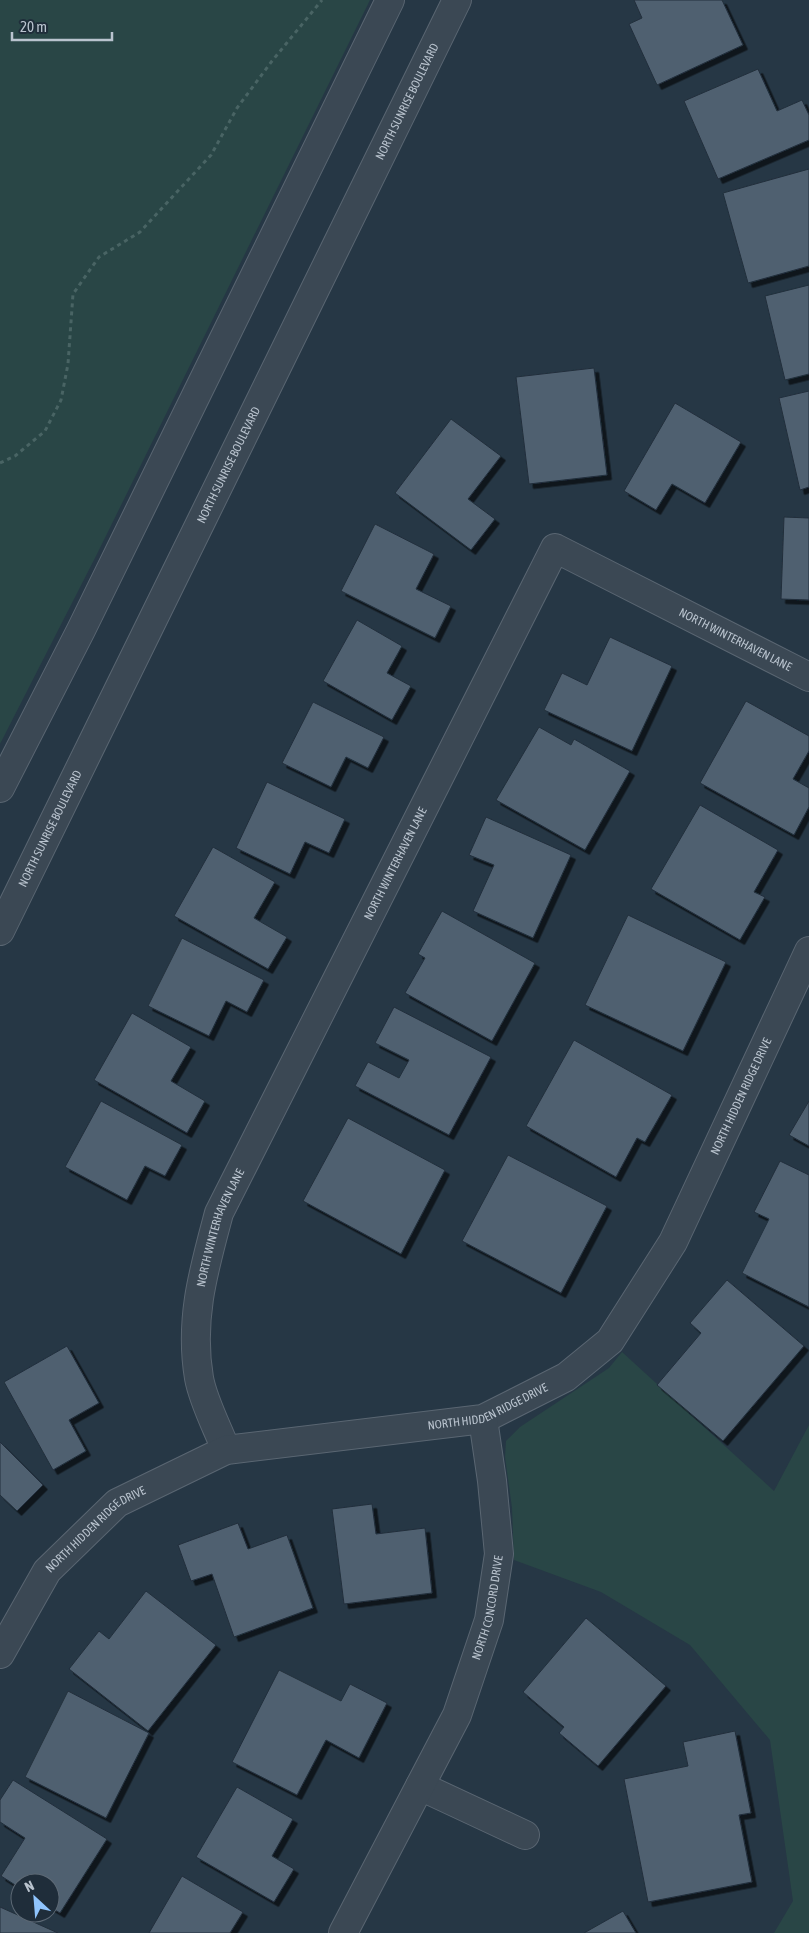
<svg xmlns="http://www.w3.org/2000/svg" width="809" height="1933" font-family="'Asap Condensed',sans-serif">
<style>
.green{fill:#294646}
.building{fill:#4f6070;stroke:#222f3c;filter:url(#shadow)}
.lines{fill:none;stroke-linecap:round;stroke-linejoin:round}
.minor-casing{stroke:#5a6672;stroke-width:30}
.path{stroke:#496464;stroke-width:3;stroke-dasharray:4 4;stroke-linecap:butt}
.minor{stroke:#3b4854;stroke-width:28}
.labels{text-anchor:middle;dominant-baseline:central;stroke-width:5;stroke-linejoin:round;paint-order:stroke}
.street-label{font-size:12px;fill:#b9c3ce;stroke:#1f2d3a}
</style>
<defs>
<filter id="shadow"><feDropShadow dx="4.5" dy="4.5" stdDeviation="0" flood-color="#0009"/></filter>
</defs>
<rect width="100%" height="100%" fill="#263745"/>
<g class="green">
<path d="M0,0h370l-273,554 -97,190z"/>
<path d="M622,1352l152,139 35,-66v508h-35l19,-32 -23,-161 -80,-95 -89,-53 -87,-32 -2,-52 -7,-51 1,-16 14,-14 89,-59z"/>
</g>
<g class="building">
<path d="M634,0h88l21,45 -86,40 -28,-61 13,-6z"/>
<path d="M758,69l19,42 25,-11 7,15v25l-91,39 -34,-78z"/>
<path d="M809,169v97l-61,17 -25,-90z"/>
<path d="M809,285v89l-24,6 -20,-84z"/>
<path d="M594,368l13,107 -78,9 -13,-107z"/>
<path d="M809,391v96l-9,3 -21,-92z"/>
<path d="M675,403l66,39 -36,61 -33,-19 -16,26 -32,-19z"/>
<path d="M451,419l50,37 -33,43 27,20 -24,31 -76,-57z"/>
<path d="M784,517l25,1v82l-28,-1z"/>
<path d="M375,524l59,30 -18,35 35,17 -16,32 -94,-47z"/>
<path d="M357,620l45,26 -15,27 24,13 -19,34 -69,-39z"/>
<path d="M610,637l62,29 -40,85 -88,-41 18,-37 25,12z"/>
<path d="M746,701l63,35v15l-16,28 16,9v19l-15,28 -94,-52z"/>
<path d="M313,702l71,35 -16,31 -22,-11 -15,30 -49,-24z"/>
<path d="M539,727l32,18 3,-6 56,32 -45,79 -89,-50z"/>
<path d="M267,782l78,37 -16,34 -24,-11 -15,32 -54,-26z"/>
<path d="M700,805l78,45 -24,42 11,5 -25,43 -89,-51z"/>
<path d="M486,817l85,38 -38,83 -60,-27 21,-46 -25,-10z"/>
<path d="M213,847l62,35 -21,36 33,19 -19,32 -94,-53z"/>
<path d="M442,911l93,52 -43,78 -87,-48 20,-35 -7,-4z"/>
<path d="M628,915l98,47 -43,89 -98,-46z"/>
<path d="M182,938l82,42 -17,32 -21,-11 -17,35 -61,-30z"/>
<path d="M394,1007l97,50 -42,78 -94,-49 13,-24 31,16 10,-18 -34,-17z"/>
<path d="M132,1013l59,34 -20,34 34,20 -18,32 -93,-53z"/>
<path d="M574,1040l98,55 -27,47 -8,-4 -21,39 -90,-51z"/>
<path d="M101,1101l81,44 -17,31 -20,-10 -18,34 -62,-33z"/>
<path d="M809,1101v45l-20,-11z"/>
<path d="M348,1118l97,52 -44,84 -98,-53z"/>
<path d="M508,1155l99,51 -46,87 -99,-52z"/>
<path d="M780,1161l29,14v132l-67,-34 27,-54 -15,-7z"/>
<path d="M727,1280l77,66 -81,95 -66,-56 44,-52 -11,-10z"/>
<path d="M67,1346l32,57 -30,17 17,31 -33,19 -49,-88z"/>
<path d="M0,1442l43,43 -26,26 -17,-16z"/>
<path d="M372,1504l4,30 49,-6 7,65 -88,11 -12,-95z"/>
<path d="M238,1523l10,26 39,-14 26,73 -79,29 -22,-63 -21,7 -13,-36z"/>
<path d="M146,1591l70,54 -68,86 -79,-62 30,-38 10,8z"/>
<path d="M586,1618l80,68 -68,80 -39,-33 5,-6 -41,-35z"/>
<path d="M279,1670l62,31 9,-17 37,19 -28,55 -33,-18 -29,55 -65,-33z"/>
<path d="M68,1691l81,42 -43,85 -81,-41z"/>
<path d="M735,1731l16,82 -12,2 13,67 -104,20 -24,-123 64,-13 -5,-24z"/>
<path d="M13,1780l94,59 -47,74 -10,-6v-24h-30v5l-19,-12 24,-38 -25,-16v-22z"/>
<path d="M237,1787l56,32 -21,37 22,13 -20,33 -78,-45z"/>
<path d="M182,1876l61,36 -13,21h-81z"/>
<path d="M0,1907l58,26h-58z"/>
<path d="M623,1911l13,22h-52z"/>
</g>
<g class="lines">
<g class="minor-casing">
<g id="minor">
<path d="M0,788l81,-158 309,-630"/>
<path id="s1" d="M0,931l457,-931"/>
<path id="s2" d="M226,1450c-8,-21 -23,-49 -27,-72 -10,-59 5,-109 20,-165l336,-665 254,129"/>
<path id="s3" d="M0,1654l47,-83 70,-68 109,-53 257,-31 83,-42 44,-36 63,-99 136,-291"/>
<path d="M420,1786l105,49"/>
<path id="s4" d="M343,1933l114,-218 32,-95 10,-66 -7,-73 -9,-62"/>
</g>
</g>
<path class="path" d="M0,463l15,-7 30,-25 16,-31 7,-36 5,-70 26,-37 41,-25 71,-77 26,-47 35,-47 50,-61"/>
<use href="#minor" class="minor"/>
</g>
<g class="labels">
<g class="street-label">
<text stroke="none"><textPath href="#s1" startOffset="924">NORTH SUNRISE BOULEVARD</textPath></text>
<text stroke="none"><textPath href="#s1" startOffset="519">NORTH SUNRISE BOULEVARD</textPath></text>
<text stroke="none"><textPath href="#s2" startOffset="1192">NORTH WINTERHAVEN LANE</textPath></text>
<text stroke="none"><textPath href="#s1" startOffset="114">NORTH SUNRISE BOULEVARD</textPath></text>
<text stroke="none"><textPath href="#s2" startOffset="636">NORTH WINTERHAVEN LANE</textPath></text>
<text stroke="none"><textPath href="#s3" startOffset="1001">NORTH HIDDEN RIDGE DRIVE</textPath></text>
<text stroke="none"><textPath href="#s2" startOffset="231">NORTH WINTERHAVEN LANE</textPath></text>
<text stroke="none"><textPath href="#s3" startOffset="581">NORTH HIDDEN RIDGE DRIVE</textPath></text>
<text stroke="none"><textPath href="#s3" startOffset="160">NORTH HIDDEN RIDGE DRIVE</textPath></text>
<text stroke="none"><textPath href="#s4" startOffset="358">NORTH CONCORD DRIVE</textPath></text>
</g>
</g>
<g transform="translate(35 1898) rotate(334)"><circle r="24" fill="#1f2d3a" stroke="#5d6975"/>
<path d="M0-4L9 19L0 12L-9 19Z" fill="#8fc4fd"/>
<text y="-8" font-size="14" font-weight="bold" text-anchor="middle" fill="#b9c3ce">N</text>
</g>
<path d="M12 32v8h100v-8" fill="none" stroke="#b9c3ce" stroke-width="2.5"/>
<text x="20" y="32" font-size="15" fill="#b9c3ce" stroke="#1f2d3a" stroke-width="4" paint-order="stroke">20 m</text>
</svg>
